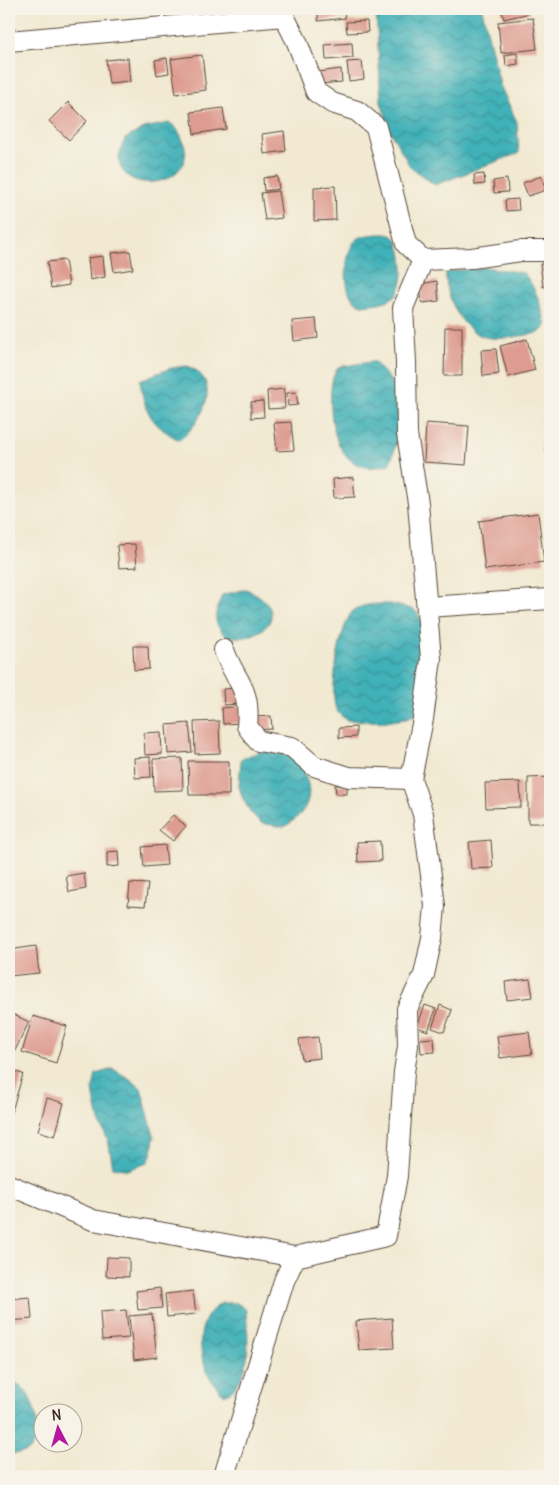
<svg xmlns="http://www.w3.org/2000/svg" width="559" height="1485" font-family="Delius,sans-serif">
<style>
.water{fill:url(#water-waves);stroke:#3e6e6b}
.building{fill:#de9c91}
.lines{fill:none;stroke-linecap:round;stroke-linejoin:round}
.street-casing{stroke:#564739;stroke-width:22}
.street{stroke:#fff;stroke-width:20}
</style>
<defs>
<pattern id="water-waves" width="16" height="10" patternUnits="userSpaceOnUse" patternTransform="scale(1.25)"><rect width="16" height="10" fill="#40b1b8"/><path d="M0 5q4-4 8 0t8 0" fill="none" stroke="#379095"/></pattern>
</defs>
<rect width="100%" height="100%" fill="#f7f3e8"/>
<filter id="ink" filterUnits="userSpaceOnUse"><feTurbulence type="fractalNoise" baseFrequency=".02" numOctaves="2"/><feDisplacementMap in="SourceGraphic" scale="10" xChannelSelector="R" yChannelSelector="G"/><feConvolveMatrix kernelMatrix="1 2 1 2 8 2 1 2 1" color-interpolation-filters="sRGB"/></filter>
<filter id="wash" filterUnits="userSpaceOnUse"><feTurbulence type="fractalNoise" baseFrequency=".0096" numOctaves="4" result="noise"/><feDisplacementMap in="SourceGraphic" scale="20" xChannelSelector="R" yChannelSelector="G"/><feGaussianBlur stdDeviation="1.12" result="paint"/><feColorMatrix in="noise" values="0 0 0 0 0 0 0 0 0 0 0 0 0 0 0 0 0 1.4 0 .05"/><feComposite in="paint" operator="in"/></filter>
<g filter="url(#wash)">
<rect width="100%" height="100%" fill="#f1e9d1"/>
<g class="water">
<path d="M376,9h106l18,76 17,37 2,31 -84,32 -24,-17 -20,-35 -10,-31z"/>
<path d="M170,123c7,5 10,10 13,18 17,44 -62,58 -64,17 0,-6 4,-13 6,-19l19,-11z"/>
<path d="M378,234c6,0 14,-1 18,5 8,12 11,46 -1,57 -8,7 -23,8 -34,9 -2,-2 -7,-4 -9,-7 -9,-12 -7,-46 3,-57 6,-6 15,-6 23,-7z"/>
<path d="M484,267l40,6c12,16 18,33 22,53l-7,7c-16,2 -39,8 -54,4 -24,-6 -41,-43 -39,-65z"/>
<path d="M370,362h5c6,8 19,20 21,29 4,17 2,59 -7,73 -41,14 -56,-20 -58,-55 -1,-14 -1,-30 7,-42z"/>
<path d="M187,366c4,2 10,4 13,8 19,19 -4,55 -21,66 -28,-15 -35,-29 -39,-60l31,-12z"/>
<path d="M246,589c31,12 36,38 0,48 -6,1 -14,0 -20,-1 -15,-15 -11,-22 -4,-41z"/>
<path d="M391,604c7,2 16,3 23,6 19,11 4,83 2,104 -21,11 -46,7 -69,6 -4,-3 -9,-6 -11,-11 -7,-16 4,-86 17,-98 10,-8 26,-7 38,-7z"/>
<path d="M261,751l34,5c19,29 21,52 -11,71l-23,-4 -10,-10 -9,-16 -3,-11 2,-27z"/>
<path d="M113,1069l17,10 11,9 13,48 -2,17 -5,10 -19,7 -15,-3 -5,-27 -9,-19 -5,-24 -1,-9 3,-14z"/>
<path d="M222,1303h15l9,7c2,29 8,68 -21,85 -26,-19 -37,-75 -3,-92z"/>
<path d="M9,1381c24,1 36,52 22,67 -5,6 -15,5 -22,6z"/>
</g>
<g id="blocks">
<g class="building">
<path d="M318,9h26l1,9 -27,3z"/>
<path d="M501,9h28l1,4 -26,6z"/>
<path d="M533,18l4,31 -36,4 -3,-31z"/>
<path d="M367,21l1,11 -21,1 -1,-11z"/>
<path d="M352,43l1,15 -27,2 -1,-15z"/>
<path d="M517,53l1,11 -12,2 -1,-11z"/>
<path d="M202,55l4,35 -30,4 -5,-35z"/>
<path d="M128,58l2,24 -21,2 -3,-24z"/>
<path d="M167,58l2,15 -12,2 -2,-15z"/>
<path d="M362,61l2,18 -15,2 -2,-19z"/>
<path d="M341,69l1,13 -23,2 -1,-12z"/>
<path d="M68,102l19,19 -18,19 -20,-19z"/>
<path d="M223,108l3,21 -32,5 -3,-22z"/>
<path d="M284,131l2,20 -22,3 -2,-20z"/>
<path d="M484,174l1,10 -10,1 -1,-10z"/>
<path d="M277,176l2,13 -15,2 -1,-13z"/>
<path d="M541,176l5,14 -18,6 -5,-13z"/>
<path d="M507,179l1,13 -14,1 -1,-12z"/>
<path d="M335,186l1,34 -22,1v-34z"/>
<path d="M278,191l4,27 -17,2 -4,-27z"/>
<path d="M518,199l1,11 -13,1 -1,-11z"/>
<path d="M130,251l3,18 -19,3 -3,-19z"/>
<path d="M103,256l2,21 -15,3 -2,-22z"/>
<path d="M65,260l4,25 -18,3 -4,-26z"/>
<path d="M550,263v23l-7,1 -3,-23z"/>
<path d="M437,281l2,20 -17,2 -2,-19z"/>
<path d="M316,319l2,19 -24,3 -2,-20z"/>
<path d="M445,327h17v49h-18z"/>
<path d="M527,339l8,31 -27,7 -8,-31z"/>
<path d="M496,349l3,25 -16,2 -2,-26z"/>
<path d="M284,389l1,19 -17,1 -1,-18z"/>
<path d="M296,392l2,13 -10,1 -1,-13z"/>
<path d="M263,401l1,16 -13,1v-16z"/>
<path d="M291,422l3,28 -17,1 -3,-28z"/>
<path d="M426,423l43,3 -3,39 -42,-3z"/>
<path d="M544,432h6v20h-4z"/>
<path d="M353,477l2,20 -21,1 -1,-19z"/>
<path d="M538,513l6,49 -59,8 -6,-49z"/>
<path d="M135,544l2,23 -18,1 -2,-23z"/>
<path d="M133,646h15l1,23 -15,1z"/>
<path d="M239,688l1,16 -16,1 -1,-16z"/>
<path d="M241,706l2,17 -20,1 -1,-16z"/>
<path d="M271,716l1,13 -18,1v-13z"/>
<path d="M219,721l1,32 -25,1 -1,-32z"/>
<path d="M189,723l3,29 -24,2 -2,-29z"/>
<path d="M356,727v10l-17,1v-10z"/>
<path d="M161,732l1,22 -17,1 -1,-22z"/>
<path d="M150,757l1,20 -16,1 -1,-20z"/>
<path d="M182,758l1,32 -29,1 -1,-32z"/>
<path d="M188,761h41v34h-40z"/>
<path d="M550,777v46h-22v-45z"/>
<path d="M520,782l1,25 -35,1 -1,-25z"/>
<path d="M335,785h12v9h-11z"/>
<path d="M173,815l13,11 -13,15 -14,-11z"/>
<path d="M491,840l2,28 -22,1 -2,-27z"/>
<path d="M380,841l1,20 -23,1 -1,-20z"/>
<path d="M165,845l2,20 -23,2 -2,-20z"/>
<path d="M118,851l1,15 -12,1v-15z"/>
<path d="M84,873l2,16 -17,3 -3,-16z"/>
<path d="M130,883l18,1 -3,22 -17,-1z"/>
<path d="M36,946l3,27 -30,3v-26z"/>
<path d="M530,979l3,18 -26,3 -2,-18z"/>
<path d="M425,1005l11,4 -8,22 -11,-4z"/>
<path d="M440,1005l12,5 -8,22 -12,-4z"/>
<path d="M12,1014l17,8 -20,41v-42z"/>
<path d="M33,1016l34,10 -11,37 -34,-11z"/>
<path d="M529,1032l3,22 -32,4 -3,-22z"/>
<path d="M318,1037l2,21 -18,2 -3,-21z"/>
<path d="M434,1038l1,14 -14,1 -1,-14z"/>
<path d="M9,1070l14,4 -11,37 -3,-1z"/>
<path d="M47,1098l17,5 -9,33 -17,-5z"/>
<path d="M107,1257l22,1v19l-23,-1z"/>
<path d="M160,1288l2,20 -24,2 -2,-19z"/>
<path d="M193,1291l3,23 -29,3 -2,-23z"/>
<path d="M30,1297l2,22 -23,2v-22z"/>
<path d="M126,1310l3,28 -27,2 -2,-28z"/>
<path d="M152,1314l5,43 -23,3 -5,-44z"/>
<path d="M392,1318l2,30 -35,2 -3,-29z"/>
</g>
</g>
</g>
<g filter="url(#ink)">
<use href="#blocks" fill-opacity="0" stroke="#564739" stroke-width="1"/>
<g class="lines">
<g class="street-casing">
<g id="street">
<path d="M277,9l7,7 13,26 19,50 16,11 25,8 19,16 30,117 17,16 49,-2 49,-7h29"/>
<path d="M9,41l275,-25"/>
<path d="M427,607l123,-8"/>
<path d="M224,650c11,32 27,36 23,76l11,15 34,6 22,19 35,11 62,2"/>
<path d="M9,1185l84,35 202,37"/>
<path d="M224,1476l60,-195 11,-24 91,-21 11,-60 7,-104 4,-26 -1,-37 17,-34 8,-37 3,-32 -12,-92 -12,-35 12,-60 8,-60 -13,-156 -11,-69 -1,-72 -3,-54 20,-48"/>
</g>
</g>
<use href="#street" class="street"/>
</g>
</g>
<rect width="559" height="1485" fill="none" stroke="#f7f3e8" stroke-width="30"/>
<g transform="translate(58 1428) rotate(354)"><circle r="24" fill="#f7f3e8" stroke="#aca397"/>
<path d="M0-4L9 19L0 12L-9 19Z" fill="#b5179e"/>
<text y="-8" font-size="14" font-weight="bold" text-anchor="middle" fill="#3b2a1e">N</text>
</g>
</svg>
